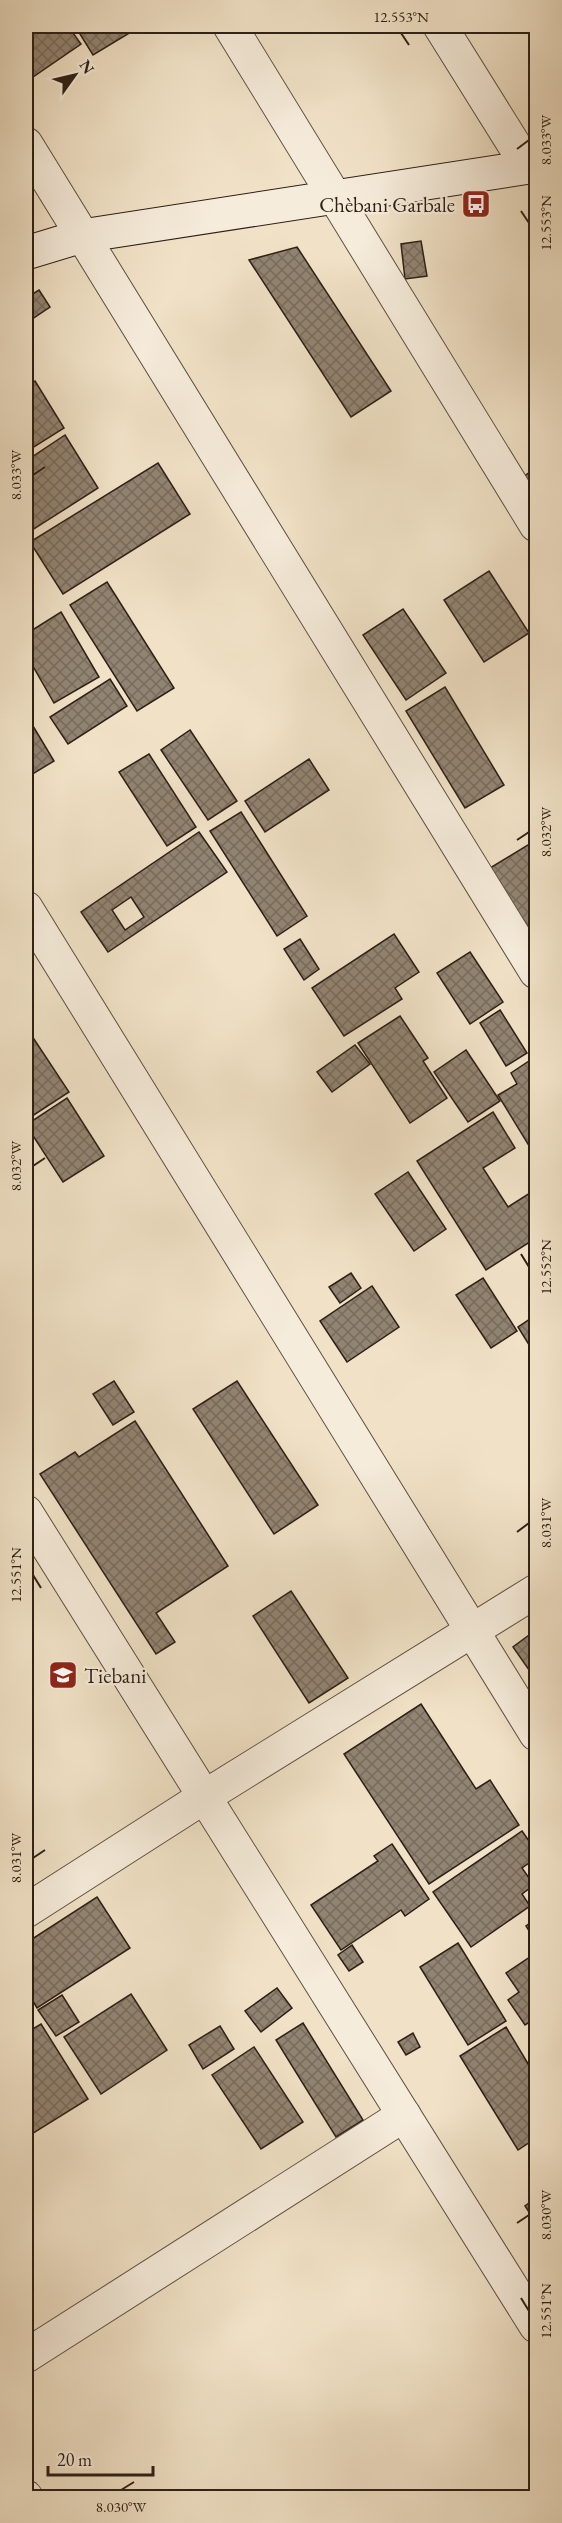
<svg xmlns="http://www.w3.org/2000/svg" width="562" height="2523" font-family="'EB Garamond',serif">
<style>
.building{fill:url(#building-cross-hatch);stroke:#2c1f16;stroke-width:1.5;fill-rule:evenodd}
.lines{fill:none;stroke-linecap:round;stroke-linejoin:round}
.minor-casing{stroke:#5d5042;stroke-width:35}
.secondary-casing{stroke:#2c1f16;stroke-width:35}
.minor{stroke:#f6ecdb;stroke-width:33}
.secondary{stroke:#f6ecdb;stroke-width:33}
.ticks{fill:none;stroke:#2c1f16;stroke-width:2}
.labels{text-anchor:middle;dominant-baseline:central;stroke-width:4.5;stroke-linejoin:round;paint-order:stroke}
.poi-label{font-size:21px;fill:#2c1f16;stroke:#f6ecdb;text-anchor:end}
.neatline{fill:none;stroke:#2c1f16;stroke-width:2}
.ticks-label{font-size:15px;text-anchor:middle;fill:#2c1f16}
</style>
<defs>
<pattern id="building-cross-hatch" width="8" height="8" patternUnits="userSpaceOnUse" patternTransform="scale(1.5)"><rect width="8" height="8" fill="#928472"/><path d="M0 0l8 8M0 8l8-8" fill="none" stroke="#776b5d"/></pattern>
</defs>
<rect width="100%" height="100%" fill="#f1e2c7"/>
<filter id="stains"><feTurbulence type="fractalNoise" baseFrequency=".00333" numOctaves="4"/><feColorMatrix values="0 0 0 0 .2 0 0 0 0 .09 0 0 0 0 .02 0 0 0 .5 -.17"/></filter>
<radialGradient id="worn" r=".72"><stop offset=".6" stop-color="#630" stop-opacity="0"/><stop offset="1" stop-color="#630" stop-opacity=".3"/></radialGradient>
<g class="building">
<path d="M26,26h42l13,18 -54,37z"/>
<path d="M75,26h66l-48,29z"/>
<path d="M421,241l6,35 -22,3 -4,-35z"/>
<path d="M297,247l94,144 -40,26 -102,-157z"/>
<path d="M39,290l11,17 -24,16v-25z"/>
<path d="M35,381l29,47 -38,24v-65z"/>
<path d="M65,435l33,53 -72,46v-73z"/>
<path d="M158,463l32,51 -127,80 -33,-52z"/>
<path d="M536,468v36l-16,-25z"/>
<path d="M489,571l40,62 -45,29 -40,-62z"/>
<path d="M107,582l67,106 -37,23 -67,-106z"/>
<path d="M403,609l43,64 -40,27 -43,-65z"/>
<path d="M61,612l38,65 -45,26 -28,-49v-20z"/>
<path d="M110,679l17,27 -59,38 -18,-27z"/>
<path d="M445,687l59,98 -39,23 -59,-97z"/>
<path d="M30,721l24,40 -28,17v-54z"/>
<path d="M190,730l47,71 -29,19 -47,-70z"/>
<path d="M149,754l47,73 -29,19 -48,-74z"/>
<path d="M309,759l20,31 -64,42 -20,-31z"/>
<path d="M241,812l66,104 -30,20 -67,-105z"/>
<path d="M199,832l28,40 -119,80 -27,-40zM131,897l13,20 -19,13 -13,-20z"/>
<path d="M536,840v84l-9,5 -37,-61z"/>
<path d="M394,934l25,38 -24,16 7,11 -58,37 -32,-48z"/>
<path d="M300,939l19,30 -15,11 -20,-31z"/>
<path d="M470,952l33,50 -33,22 -33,-51z"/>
<path d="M500,1010l27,43 -21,13 -26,-43z"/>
<path d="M400,1016l28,42 -5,3 24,37 -37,25 -52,-80z"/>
<path d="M26,1027l43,65 -43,28z"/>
<path d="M355,1045l15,19 -38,28 -15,-20z"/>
<path d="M466,1050l34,51 -32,21 -34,-50z"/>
<path d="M532,1059l4,7v80l-5,3 -33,-54 19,-11 -6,-11z"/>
<path d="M67,1098l37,58 -41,26 -37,-57z"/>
<path d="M493,1112l22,36 -32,20 25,39 25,-16 3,6v41l-50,32 -69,-109z"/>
<path d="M408,1172l38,57 -32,22 -39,-57z"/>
<path d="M351,1273l10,15 -21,15 -11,-16z"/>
<path d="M483,1278l34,53 -26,17 -35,-53z"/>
<path d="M372,1286l27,41 -52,35 -27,-41z"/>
<path d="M536,1315v41l-18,-29z"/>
<path d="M114,1381l20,31 -21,13 -20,-31z"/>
<path d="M237,1381l81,124 -44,29 -81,-125z"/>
<path d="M135,1421l93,145 -72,47 19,29 -19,12 -116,-180 35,-22 4,5z"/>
<path d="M291,1591l57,87 -39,25 -56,-87z"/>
<path d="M536,1630v45l-2,2 -21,-30z"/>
<path d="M421,1704l55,85 14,-9 29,45 -90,59 -85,-130z"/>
<path d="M522,1831l14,20v7l-14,10 12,17 -12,9 8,12 -59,41 -38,-55z"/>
<path d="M392,1844l37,55 -24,17 -4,-6 -60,40 -30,-45 67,-44 -4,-5z"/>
<path d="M97,1897l33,51 -93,60 -11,-18v-47z"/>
<path d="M536,1919v23l-10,-16z"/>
<path d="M458,1943l48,78 -38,24 -48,-78z"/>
<path d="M352,1945l11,17 -14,9 -11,-16z"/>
<path d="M536,1953v65l-11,7 -17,-25 11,-8 -13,-19z"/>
<path d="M277,1988l15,20 -31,24 -16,-21z"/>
<path d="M131,1994l36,56 -66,44 -37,-57z"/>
<path d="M62,1995l17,27 -23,14 -18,-26z"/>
<path d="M303,2023l60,97 -27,17 -60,-97z"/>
<path d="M41,2024l47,75 -61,38 -1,-104z"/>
<path d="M220,2026l14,23 -31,20 -14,-24z"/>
<path d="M506,2027l30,50v61l-18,12 -58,-94z"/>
<path d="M413,2033l7,14 -14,8 -8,-13z"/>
<path d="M254,2047l49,75 -42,27 -49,-74z"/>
<path d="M536,2198v25l-11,-17z"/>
</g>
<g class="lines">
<g class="minor-casing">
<g id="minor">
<path d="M230,26l306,499"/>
<path d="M440,26l88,141"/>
<path d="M26,144l510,828"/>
<path d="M26,908l510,826"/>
<path d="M26,1512l510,814"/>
<path d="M26,1911l178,-114 332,-206"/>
<path d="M26,2356l378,-241"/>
<path d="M26,2497v1"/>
</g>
</g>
<g class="secondary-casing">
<path id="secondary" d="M26,253l56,-17 454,-70"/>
</g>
<use href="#minor" class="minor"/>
<use href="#secondary" class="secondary"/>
</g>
<path class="ticks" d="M401,33l8,12M517,149l12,-9M521,211l8,12M33,475l12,-8M517,840l12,-8M33,1166l12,-8M521,1254l8,13M517,1532l12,-9M33,1575l8,13M33,1858l12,-8M517,2223l12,-8M521,2298l8,13M121,2490l13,-8"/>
<defs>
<g id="bus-square" transform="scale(1.5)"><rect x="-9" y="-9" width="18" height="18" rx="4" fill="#8f2418" stroke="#f6ecdb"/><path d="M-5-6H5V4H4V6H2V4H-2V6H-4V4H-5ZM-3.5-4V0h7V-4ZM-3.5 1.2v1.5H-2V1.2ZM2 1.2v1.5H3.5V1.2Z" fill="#fff"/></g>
<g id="school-square" transform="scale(1.5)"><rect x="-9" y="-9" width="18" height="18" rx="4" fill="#8f2418" stroke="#f6ecdb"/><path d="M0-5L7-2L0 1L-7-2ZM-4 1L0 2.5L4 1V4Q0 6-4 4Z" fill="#fff"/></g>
</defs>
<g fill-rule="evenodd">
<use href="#bus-square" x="476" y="204"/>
<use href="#school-square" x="63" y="1675"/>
</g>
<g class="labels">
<g class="poi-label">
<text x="455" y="204">Chèbani Garbale</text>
<text x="84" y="1675" text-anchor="start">Tiebani</text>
</g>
</g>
<rect width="562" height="2523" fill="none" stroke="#f1e2c7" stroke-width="66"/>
<g transform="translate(75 75) rotate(56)" stroke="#f6ecdb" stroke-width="4.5" paint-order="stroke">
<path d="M0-4.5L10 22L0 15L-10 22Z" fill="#2c1f16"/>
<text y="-9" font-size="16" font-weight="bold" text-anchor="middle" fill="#2c1f16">N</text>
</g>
<path d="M48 2466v9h105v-9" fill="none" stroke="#2c1f16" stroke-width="3"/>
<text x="57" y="2466" font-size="18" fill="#2c1f16" stroke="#f6ecdb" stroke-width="4.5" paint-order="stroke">20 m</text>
<rect x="33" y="33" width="496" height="2457" class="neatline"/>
<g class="ticks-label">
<text x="401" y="22">12.553°N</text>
<text transform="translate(546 140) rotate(-90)" y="5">8.033°W</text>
<text transform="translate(546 223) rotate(-90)" y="5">12.553°N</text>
<text transform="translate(16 475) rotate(-90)" y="5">8.033°W</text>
<text transform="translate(546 832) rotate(-90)" y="5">8.032°W</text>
<text transform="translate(16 1166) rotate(-90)" y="5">8.032°W</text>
<text transform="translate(546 1267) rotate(-90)" y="5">12.552°N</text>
<text transform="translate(546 1523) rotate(-90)" y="5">8.031°W</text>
<text transform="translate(16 1575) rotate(-90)" y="5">12.551°N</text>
<text transform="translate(16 1858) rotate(-90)" y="5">8.031°W</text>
<text transform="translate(546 2215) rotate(-90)" y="5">8.030°W</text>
<text transform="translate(546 2311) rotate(-90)" y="5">12.551°N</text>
<text x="121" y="2512">8.030°W</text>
</g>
<rect width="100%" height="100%" filter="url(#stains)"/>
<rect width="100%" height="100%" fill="url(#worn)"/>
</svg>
